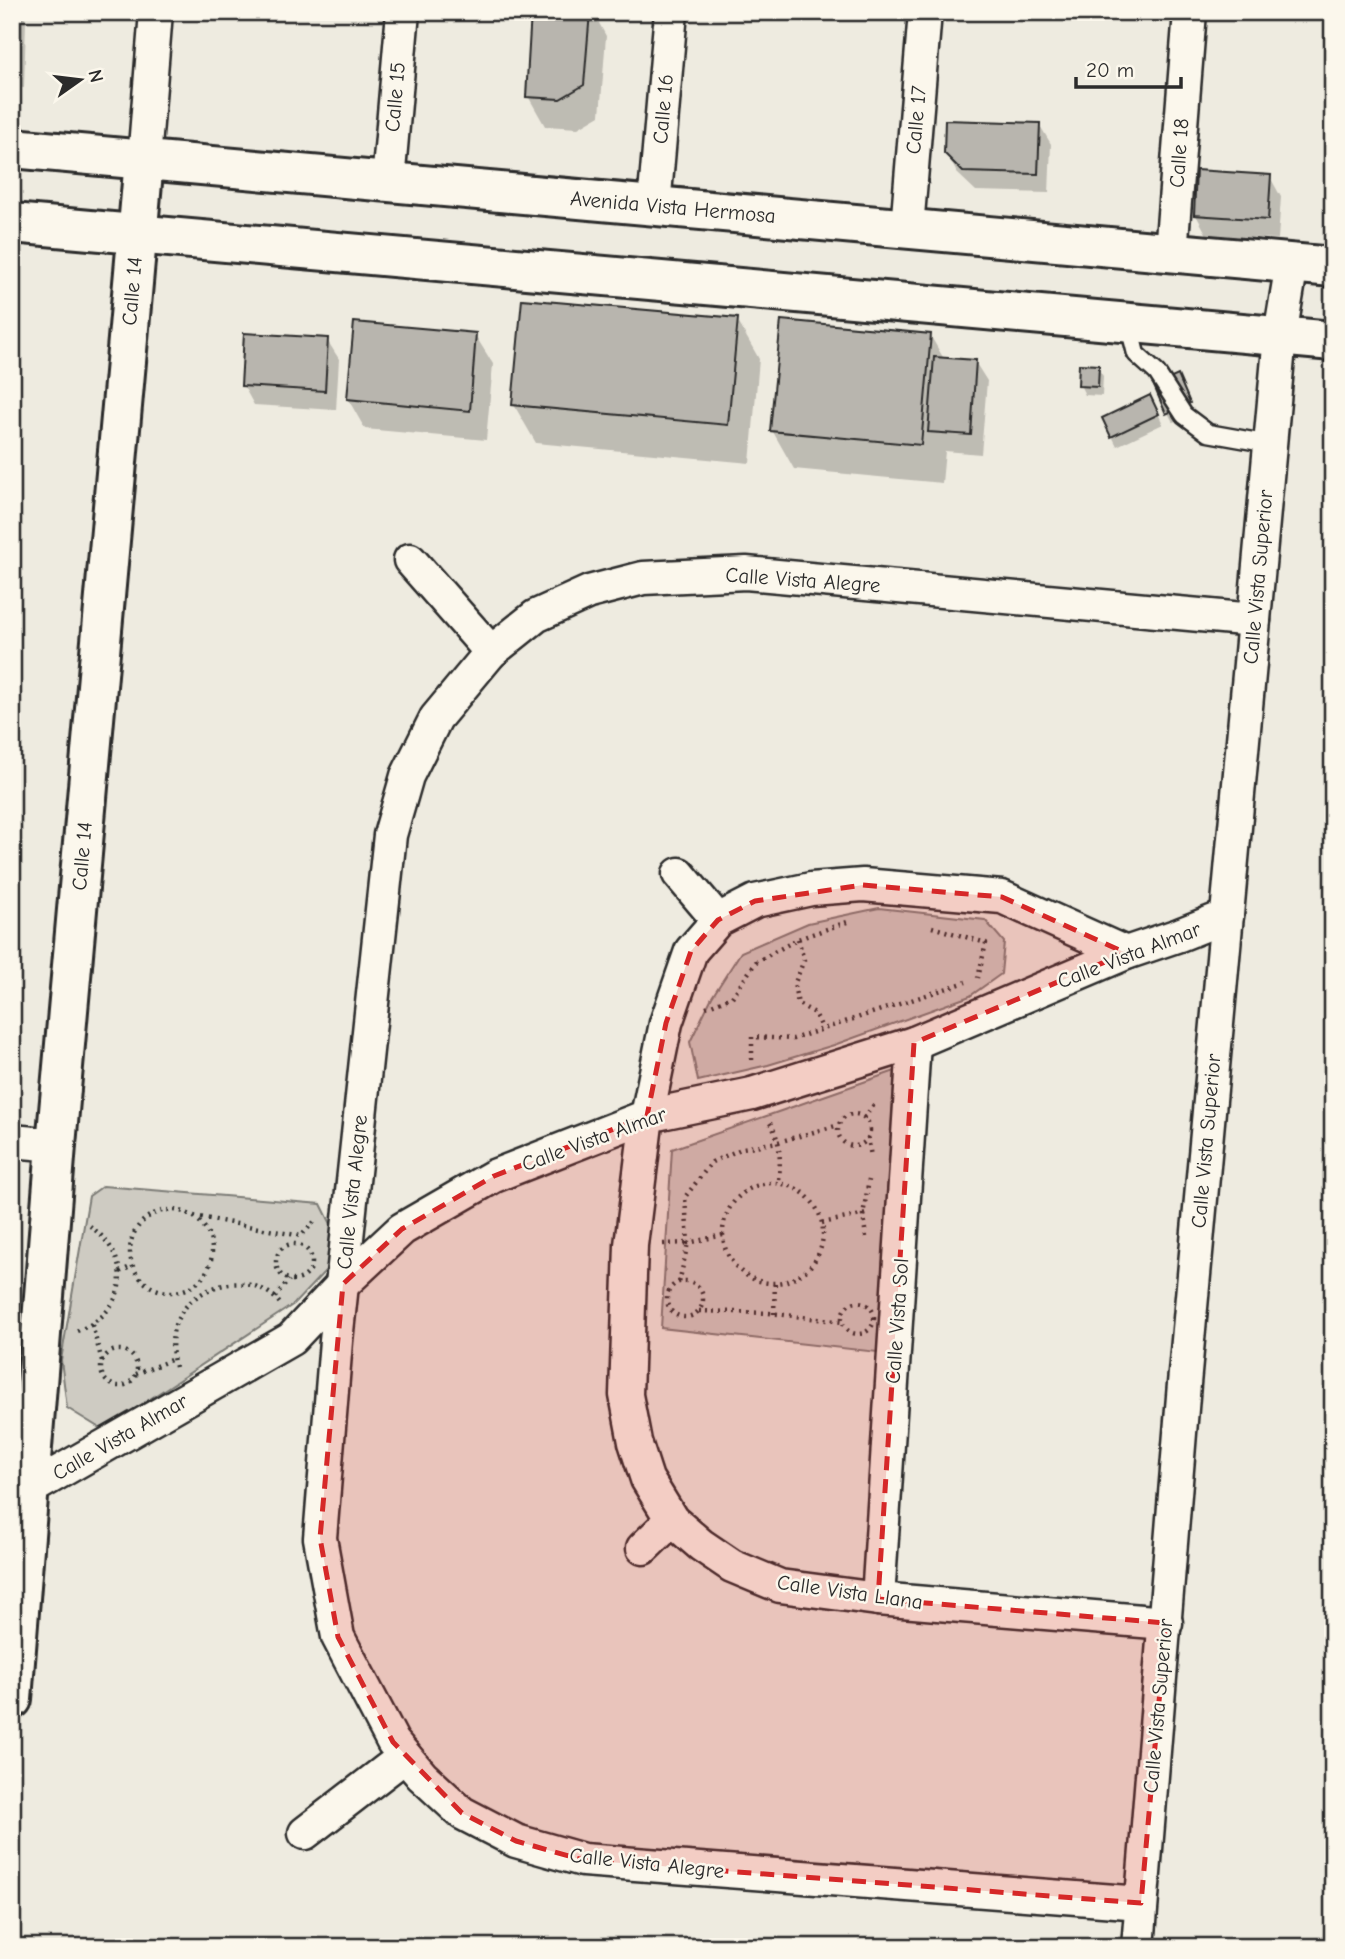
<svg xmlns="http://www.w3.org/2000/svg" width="1345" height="1959" font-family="'Comic Neue',sans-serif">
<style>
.green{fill:#cecbc2;stroke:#7c7b76;stroke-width:2}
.shadow{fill:#0003}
.building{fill:#b8b5ae;stroke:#2b2b2b;stroke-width:2}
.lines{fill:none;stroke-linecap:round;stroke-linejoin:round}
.lane-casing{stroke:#2b2b2b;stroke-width:21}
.street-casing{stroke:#2b2b2b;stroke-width:37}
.secondary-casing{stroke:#2b2b2b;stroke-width:44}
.path{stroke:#2b2b2b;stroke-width:4.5;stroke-dasharray:2 5;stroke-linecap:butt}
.lane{stroke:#fbf7ec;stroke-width:16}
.street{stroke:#fbf7ec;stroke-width:32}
.secondary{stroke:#fbf7ec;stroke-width:38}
.marked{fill:#d62828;fill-opacity:0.2;stroke:#d62828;stroke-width:5;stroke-dasharray:14 9;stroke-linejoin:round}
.labels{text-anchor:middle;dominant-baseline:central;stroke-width:5;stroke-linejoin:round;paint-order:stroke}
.street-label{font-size:21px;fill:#2b2b2b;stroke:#fbf7ec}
</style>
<rect width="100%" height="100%" fill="#eeebe0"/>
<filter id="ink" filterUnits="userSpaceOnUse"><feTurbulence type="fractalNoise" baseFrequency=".0143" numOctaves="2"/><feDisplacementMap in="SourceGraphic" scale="14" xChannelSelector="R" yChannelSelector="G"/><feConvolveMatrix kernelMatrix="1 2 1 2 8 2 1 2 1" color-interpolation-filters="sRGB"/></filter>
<g filter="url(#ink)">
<g class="green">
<path d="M879,908l106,12 19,22 -3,32 -31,22 -136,49 -66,20 -70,16 -8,-39 22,-45 29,-45 67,-29z"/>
<path d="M895,1071l-18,281 -216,-24 11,-179z"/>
<path d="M103,1186l218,18 12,24 -7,42 -32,34 -191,126 -36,-22 -6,-48 28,-164z"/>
</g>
<g class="shadow">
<path d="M12,12h9l5,9 -2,67 -12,-1z"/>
<path d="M533,12h60l13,24 -6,79 -22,13 -33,-2 -17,-30z"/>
<path d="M1039,124l12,20 -2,49 -73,-2 -19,-18 -11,-21z"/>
<path d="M1270,177l11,20 -3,42 -71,-4 -11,-20z"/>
<path d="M737,320l22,39 -9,104 -214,-20 -22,-38z"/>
<path d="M475,335l18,29 -7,76 -121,-11 -17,-30z"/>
<path d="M930,335l14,24 31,3 12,19 -6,73 -36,-3 -3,32 -148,-14 -22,-39z"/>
<path d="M327,340l12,19 -3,51 -82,-5 -11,-20z"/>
<path d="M1097,367l6,9 -1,20 -17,-1 -5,-10z"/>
<path d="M1182,387l12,26 -21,9 -5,-9z"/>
<path d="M1155,407l8,17 -46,22 -5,-10z"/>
</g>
<g class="building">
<path d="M12,12h3l-2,57h-1z"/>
<path d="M531,12h59l-6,73 -24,14 -34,-2z"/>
<path d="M945,120l95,3 -2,51 -75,-2 -19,-19z"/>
<path d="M1196,170l75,5 -3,45 -74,-5z"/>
<path d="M522,299l216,19 -10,107 -216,-20z"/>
<path d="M781,320l150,14 -10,111 -151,-14z"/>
<path d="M354,322l122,11 -6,78 -123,-12z"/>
<path d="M244,333l84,5 -3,53 -84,-5z"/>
<path d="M934,357l42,3 -5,75 -43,-3z"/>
<path d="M1079,364l20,1 -1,22 -20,-1z"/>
<path d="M1178,375l12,28 -24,11 -12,-28z"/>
<path d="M1150,395l9,19 -48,23 -9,-19z"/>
</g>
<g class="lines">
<g class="lane-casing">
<path id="lane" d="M1128,322l8,32 21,19 27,42 24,18 62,11"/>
</g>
<g class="street-casing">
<g id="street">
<path d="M144,160l12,-148"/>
<path d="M388,182l15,-170"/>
<path d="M654,206l17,-194"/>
<path d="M907,228l18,-216"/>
<path d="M1171,252l19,-240"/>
<path d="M410,560l81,92"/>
<path d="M679,874l39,46"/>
<path d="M1126,953l-124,-56 -139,-12 -52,4 -56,12 -37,19 -27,31 -25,72 -19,93 -16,129 -5,150 9,47 12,37 25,41 29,25 31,21 48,20 98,13 288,24"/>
<path d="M12,1141l44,4"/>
<path d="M28,1490l263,-151 52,-55 59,-55 92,-53 153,-60 105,-22 162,-51 212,-90 53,-18 48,-19"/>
<path d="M643,1548l29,-28"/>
<path d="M878,1599l36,-556"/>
<path d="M305,1833l100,-77"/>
<path d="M1141,1903l-558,-43 -67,-19 -54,-28 -40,-37 -29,-34 -55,-105 -18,-99 16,-197 54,-506 17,-59 29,-58 55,-66 45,-36 53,-24 54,-14 103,-5 508,47"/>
<path d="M1138,1947l46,-563 96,-1048 12,-73"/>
</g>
</g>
<g class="secondary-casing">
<g id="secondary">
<path d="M12,148l1321,119"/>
<path d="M12,223l1321,118"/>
<path d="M12,1699l44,-554 88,-985"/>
</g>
</g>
<g class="path">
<path d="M932,927l54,16 -8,35"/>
<path d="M798,939l6,21 -10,25 4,19 17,9 7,15"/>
<path d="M706,1007l26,-10 24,-35 42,-23 49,-17"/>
<path d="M752,1060v-23l41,2 173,-57"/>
<circle cx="854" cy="1130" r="16"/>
<path d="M864,1118l12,-16"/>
<path d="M770,1123c12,19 10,39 9,60"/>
<path d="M868,1137l3,20"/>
<circle cx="773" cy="1233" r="50"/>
<circle cx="171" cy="1251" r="41"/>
<path d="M194,1216l107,20 13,-14"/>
<path d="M822,1223l44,-9"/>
<path d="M723,1235l-35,8 -3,-46 27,-35 31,-14 35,-6 61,-17"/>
<path d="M866,1237l-3,-22 6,-35"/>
<circle cx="294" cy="1262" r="18"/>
<path d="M663,1244l25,-1 -9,40"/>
<path d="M120,1272l12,-6"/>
<circle cx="685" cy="1299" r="18"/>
<path d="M275,1297l14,-17"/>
<circle cx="858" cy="1318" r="16"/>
<path d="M699,1311l70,2 74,9"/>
<path d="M774,1314l1,-32"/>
<path d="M92,1325l10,36"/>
<path d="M77,1331c52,-20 57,-73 13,-105"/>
<circle cx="119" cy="1368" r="18"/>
<path d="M175,1367c-3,-13 -4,-26 -1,-39 13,-44 79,-62 107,-23"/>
<path d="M136,1374l37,-15"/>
</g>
<use href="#lane" class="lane"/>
<use href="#street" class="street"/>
<use href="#secondary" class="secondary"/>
</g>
</g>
<path class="marked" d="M863,885l139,12 124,56 -212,90 -36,556 288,24 -25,280 -558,-43 -67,-19 -54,-28 -69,-71 -55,-105 -18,-99 23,-254 59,-55 92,-53 153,-60 19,-93 25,-72 27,-31 37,-19z"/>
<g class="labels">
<g class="street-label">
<text transform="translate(395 97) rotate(-85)">Calle 15</text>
<text transform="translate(663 109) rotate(-85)">Calle 16</text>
<text transform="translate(916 120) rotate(-85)">Calle 17</text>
<text transform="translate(1179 153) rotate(-86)">Calle 18</text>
<text transform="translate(673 207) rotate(5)">Avenida Vista Hermosa</text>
<text transform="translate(132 291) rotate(-85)">Calle 14</text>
<text transform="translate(1258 577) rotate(-85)">Calle Vista Superior</text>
<text transform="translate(803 580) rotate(4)">Calle Vista Alegre</text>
<text transform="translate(82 856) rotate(-85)">Calle 14</text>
<text transform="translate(1129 955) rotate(-21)">Calle Vista Almar</text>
<text transform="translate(594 1139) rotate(-20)">Calle Vista Almar</text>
<text transform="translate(1206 1141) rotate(-85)">Calle Vista Superior</text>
<text transform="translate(352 1192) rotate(-84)">Calle Vista Alegre</text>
<text transform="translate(897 1321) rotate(-86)">Calle Vista Sol</text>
<text transform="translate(120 1437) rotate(-30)">Calle Vista Almar</text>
<text transform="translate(850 1592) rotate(8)">Calle Vista Llana</text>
<text transform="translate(1158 1706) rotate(-85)">Calle Vista Superior</text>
<text transform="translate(647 1863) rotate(6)">Calle Vista Alegre</text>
</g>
</g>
<rect width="1345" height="1959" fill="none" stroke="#fbf7ec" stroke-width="42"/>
<rect x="21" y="21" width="1303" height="1917" fill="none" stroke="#2b2b2b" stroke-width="2.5" filter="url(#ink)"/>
<g transform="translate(80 80) rotate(76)" stroke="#fbf7ec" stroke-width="5" paint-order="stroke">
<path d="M0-5L12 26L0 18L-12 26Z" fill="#2b2b2b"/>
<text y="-10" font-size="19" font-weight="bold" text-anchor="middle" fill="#2b2b2b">N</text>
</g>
<path d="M1076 77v10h105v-10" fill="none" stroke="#2b2b2b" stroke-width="3.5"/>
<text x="1086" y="77" font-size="21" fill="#2b2b2b" stroke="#fbf7ec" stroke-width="5" paint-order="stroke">20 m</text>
</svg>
